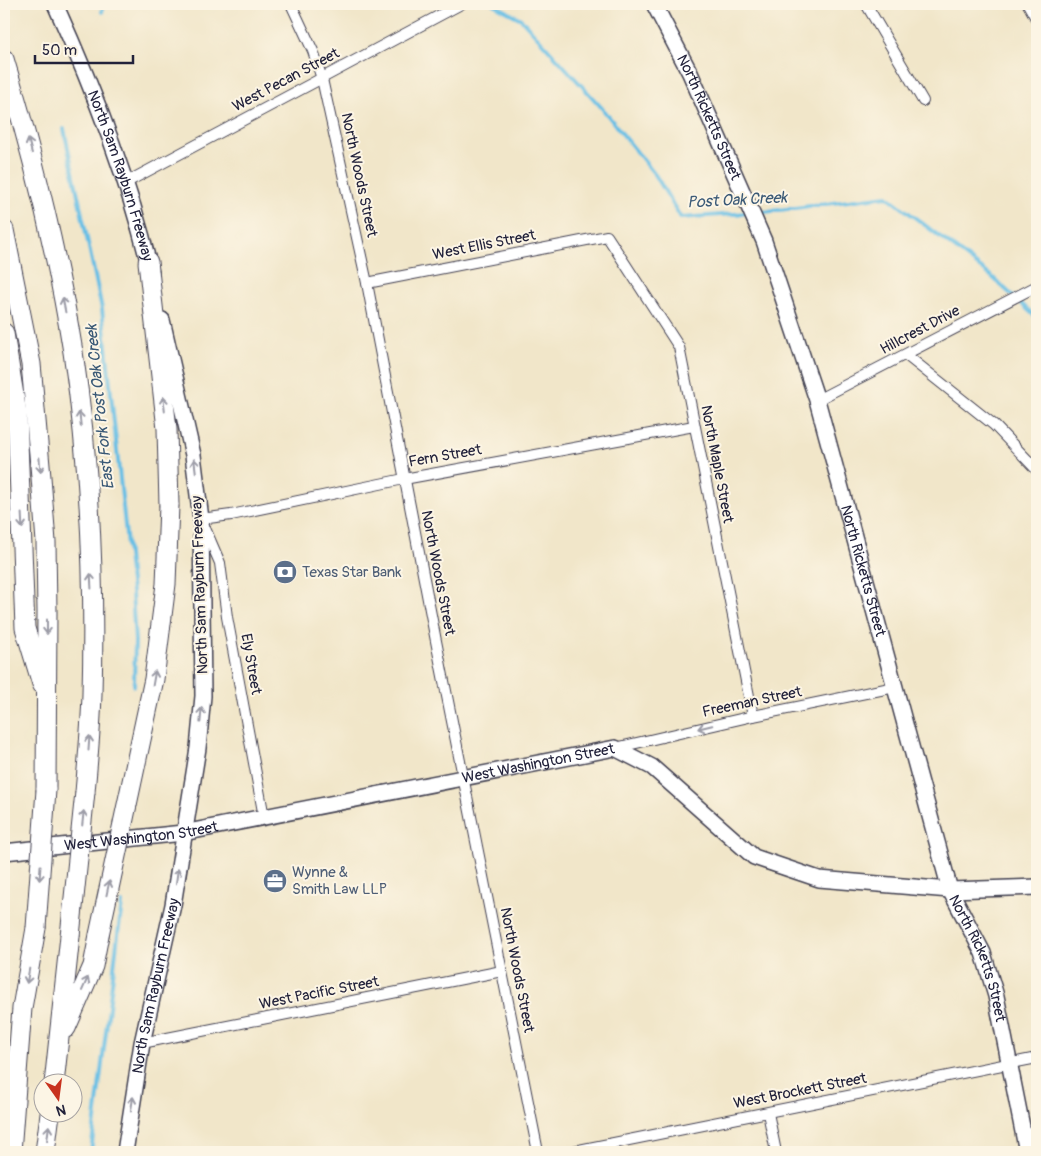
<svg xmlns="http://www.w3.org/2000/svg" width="1041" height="1156" font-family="Pangolin,sans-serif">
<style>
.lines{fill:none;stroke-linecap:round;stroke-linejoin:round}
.stream{stroke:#68bfe5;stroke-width:4}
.street-casing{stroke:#413f50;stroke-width:12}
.secondary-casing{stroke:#413f50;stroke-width:18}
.highway-casing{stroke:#413f50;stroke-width:21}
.street{stroke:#fff;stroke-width:10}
.secondary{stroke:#fff;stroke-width:15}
.highway{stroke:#fff;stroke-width:19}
.highway-bridge-casing{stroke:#413f50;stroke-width:21;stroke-linecap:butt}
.highway-bridge{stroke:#fff;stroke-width:19}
.oneway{stroke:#9c9ca7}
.labels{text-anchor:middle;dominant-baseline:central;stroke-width:4;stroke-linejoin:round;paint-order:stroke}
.street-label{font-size:15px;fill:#22223b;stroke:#fcf5e5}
.service-label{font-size:15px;fill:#4e5e75;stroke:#fcf5e5;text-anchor:start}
.water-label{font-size:16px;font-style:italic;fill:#3a5976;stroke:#fcf5e5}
</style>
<rect width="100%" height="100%" fill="#fcf5e5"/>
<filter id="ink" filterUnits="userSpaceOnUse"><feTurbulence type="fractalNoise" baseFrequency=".02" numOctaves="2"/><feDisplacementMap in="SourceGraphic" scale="10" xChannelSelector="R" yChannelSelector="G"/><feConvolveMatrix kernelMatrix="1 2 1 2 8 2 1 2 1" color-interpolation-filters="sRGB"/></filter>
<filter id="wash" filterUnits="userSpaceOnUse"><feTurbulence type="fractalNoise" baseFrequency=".0096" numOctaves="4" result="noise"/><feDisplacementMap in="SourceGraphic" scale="20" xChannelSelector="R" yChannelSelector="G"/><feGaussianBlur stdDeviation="1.12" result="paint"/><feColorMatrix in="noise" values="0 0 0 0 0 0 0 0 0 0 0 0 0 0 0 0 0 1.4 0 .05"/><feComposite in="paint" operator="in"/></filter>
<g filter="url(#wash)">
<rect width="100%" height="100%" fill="#f1e6c9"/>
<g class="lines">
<g class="stream">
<path d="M493,4l28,15 80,88 55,69 25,42 66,-5"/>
<path d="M102,12l2,-8"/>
<path d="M64,129l38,180 30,283 3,49 -1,45"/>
<path d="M756,213l131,-17 104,80 46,42"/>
<path d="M91,1152l31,-249"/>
</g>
</g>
</g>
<g filter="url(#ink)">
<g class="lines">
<g class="street-casing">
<g id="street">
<path d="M291,4l22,47 9,28 45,204 69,358 102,511"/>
<path d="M866,4l57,97"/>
<path d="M1028,4l9,16"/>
<path d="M125,183l336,-179"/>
<path d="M367,283l240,-47 72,111 74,369"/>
<path d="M906,355l88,70 43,45"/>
<path d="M817,400l220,-114"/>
<path d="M615,748l138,-32 142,-29"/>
<path d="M264,817l-37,-200 -7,-54 -19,-44 30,-4 173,-36 290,-53"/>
<path d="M142,1043l360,-72"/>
<path d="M768,1113l8,39"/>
<path d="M569,1152l468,-94"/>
</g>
</g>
<g class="secondary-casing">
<g id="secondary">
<path id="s1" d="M55,4c38,84 75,179 96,269"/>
<path id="s2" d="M654,4l36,69 74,168 53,159 133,490 33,63 13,43 31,156"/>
<path id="s3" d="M4,852l179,-19 432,-85 37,19 102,90 65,22 131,11 87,-3"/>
<path id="s4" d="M125,1152l17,-109 31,-138 25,-157 5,-52 -2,-177 -8,-64 -31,-135"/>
</g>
</g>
<g class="highway-casing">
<g id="highway">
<path d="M4,59c29,96 53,193 69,293 17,112 22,229 19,342 -1,33 -4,65 -7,98"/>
<path d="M4,230l27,134 10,113 5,65 1,70 -1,178"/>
<path d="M148,262l19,167 2,76"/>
<path d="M4,333l13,81 8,214 17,56"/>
<path d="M66,1028l27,-62 6,-31"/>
<path d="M54,1084l16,-148"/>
<path d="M11,1152l11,-144 14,-80"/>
<path d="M45,1152l5,-38"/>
</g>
</g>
<use href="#street" class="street"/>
<use href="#secondary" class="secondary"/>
<use href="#highway" class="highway"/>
<g class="highway-bridge-casing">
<g id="highway-bridge">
<path d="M36,928l10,-138"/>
<path d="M99,935l55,-256 12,-95 3,-79"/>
<path d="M70,936l15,-144"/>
</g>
</g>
<use href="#highway-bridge" class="highway-bridge"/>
</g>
<defs><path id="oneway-shaft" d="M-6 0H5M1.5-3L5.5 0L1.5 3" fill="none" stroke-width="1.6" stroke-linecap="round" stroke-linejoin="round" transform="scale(1.25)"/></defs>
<g class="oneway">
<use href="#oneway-shaft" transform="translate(30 146) rotate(-105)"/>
<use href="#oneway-shaft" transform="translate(64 305) rotate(-101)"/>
<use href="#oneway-shaft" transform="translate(164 404) rotate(-96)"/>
<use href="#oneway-shaft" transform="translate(80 419) rotate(-96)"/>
<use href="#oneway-shaft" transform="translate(40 465) rotate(85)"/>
<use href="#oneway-shaft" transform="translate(195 466) rotate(-97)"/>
<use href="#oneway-shaft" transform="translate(22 521) rotate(87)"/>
<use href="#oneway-shaft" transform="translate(91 581) rotate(-93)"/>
<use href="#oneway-shaft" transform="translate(47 627) rotate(90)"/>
<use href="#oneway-shaft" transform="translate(154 678) rotate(-80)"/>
<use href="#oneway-shaft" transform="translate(201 715) rotate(-85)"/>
<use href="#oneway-shaft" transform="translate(705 727) rotate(167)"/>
<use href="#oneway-shaft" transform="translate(89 743) rotate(-86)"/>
<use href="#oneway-shaft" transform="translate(83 818) rotate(-84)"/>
<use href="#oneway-shaft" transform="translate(40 873) rotate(94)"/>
<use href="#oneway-shaft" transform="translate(177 876) rotate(-82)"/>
<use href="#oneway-shaft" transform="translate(108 888) rotate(-78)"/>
<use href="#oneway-shaft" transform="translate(28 976) rotate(100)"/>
<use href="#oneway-shaft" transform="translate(85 984) rotate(-66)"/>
<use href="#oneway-shaft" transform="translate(132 1104) rotate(-81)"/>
<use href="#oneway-shaft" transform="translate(48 1133) rotate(-83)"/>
</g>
</g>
<defs>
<g id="bank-disc" transform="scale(1.25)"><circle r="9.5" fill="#5c6f8a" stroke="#fcf5e5"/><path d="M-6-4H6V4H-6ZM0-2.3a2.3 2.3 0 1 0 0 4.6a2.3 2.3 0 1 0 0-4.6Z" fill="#fff"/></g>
<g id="office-disc" transform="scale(1.25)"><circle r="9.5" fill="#5c6f8a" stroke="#fcf5e5"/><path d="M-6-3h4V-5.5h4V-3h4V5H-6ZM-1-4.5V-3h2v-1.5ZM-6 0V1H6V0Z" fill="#fff"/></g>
</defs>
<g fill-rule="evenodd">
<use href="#bank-disc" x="285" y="572"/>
<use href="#office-disc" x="275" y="881"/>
</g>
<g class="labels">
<g class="street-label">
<text transform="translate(286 80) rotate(-28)">West Pecan Street</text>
<text stroke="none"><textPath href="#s2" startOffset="126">North Ricketts Street</textPath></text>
<text transform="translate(359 175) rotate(78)">North Woods Street</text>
<text stroke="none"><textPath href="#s1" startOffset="184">North Sam Rayburn Freeway</textPath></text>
<text transform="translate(484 245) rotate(-11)">West Ellis Street</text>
<text transform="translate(920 330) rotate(-28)">Hillcrest Drive</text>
<text transform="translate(445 456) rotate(-10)">Fern Street</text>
<text transform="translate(717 464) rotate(79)">North Maple Street</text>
<text stroke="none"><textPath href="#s2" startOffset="606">North Ricketts Street</textPath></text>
<text transform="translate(438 573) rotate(79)">North Woods Street</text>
<text transform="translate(200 585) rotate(-92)">North Sam Rayburn Freeway</text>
<text transform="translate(251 664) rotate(80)">Ely Street</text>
<text transform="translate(752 702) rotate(-12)">Freeman Street</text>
<text stroke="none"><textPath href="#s3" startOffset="542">West Washington Street</textPath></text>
<text stroke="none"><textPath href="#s3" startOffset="138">West Washington Street</textPath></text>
<text stroke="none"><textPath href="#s2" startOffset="1011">North Ricketts Street</textPath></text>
<text transform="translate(517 970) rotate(79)">North Woods Street</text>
<text stroke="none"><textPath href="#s4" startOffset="169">North Sam Rayburn Freeway</textPath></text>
<text transform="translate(319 993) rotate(-11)">West Pacific Street</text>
<text transform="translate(800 1091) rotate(-11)">West Brockett Street</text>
</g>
<g class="service-label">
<text x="302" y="572">Texas Star Bank</text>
<text x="292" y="872">Wynne &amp;<tspan x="292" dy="17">Smith Law LLP</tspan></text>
</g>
<g class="water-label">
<text transform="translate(737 200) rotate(-3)">Post Oak Creek</text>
<text transform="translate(100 407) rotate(-96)">East Fork Post Oak Creek</text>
</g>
</g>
<rect width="1041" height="1156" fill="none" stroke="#fcf5e5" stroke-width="20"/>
<g transform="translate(58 1098) rotate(166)"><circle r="24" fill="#fcf5e5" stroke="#a5a1a1"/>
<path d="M0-4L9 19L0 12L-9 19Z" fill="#c8321e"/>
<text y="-8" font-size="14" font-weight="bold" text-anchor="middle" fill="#22223b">N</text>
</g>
<path d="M35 55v8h98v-8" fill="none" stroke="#22223b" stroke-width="2.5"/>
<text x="42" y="55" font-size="15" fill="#22223b" stroke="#fcf5e5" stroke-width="4" paint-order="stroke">50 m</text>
</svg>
